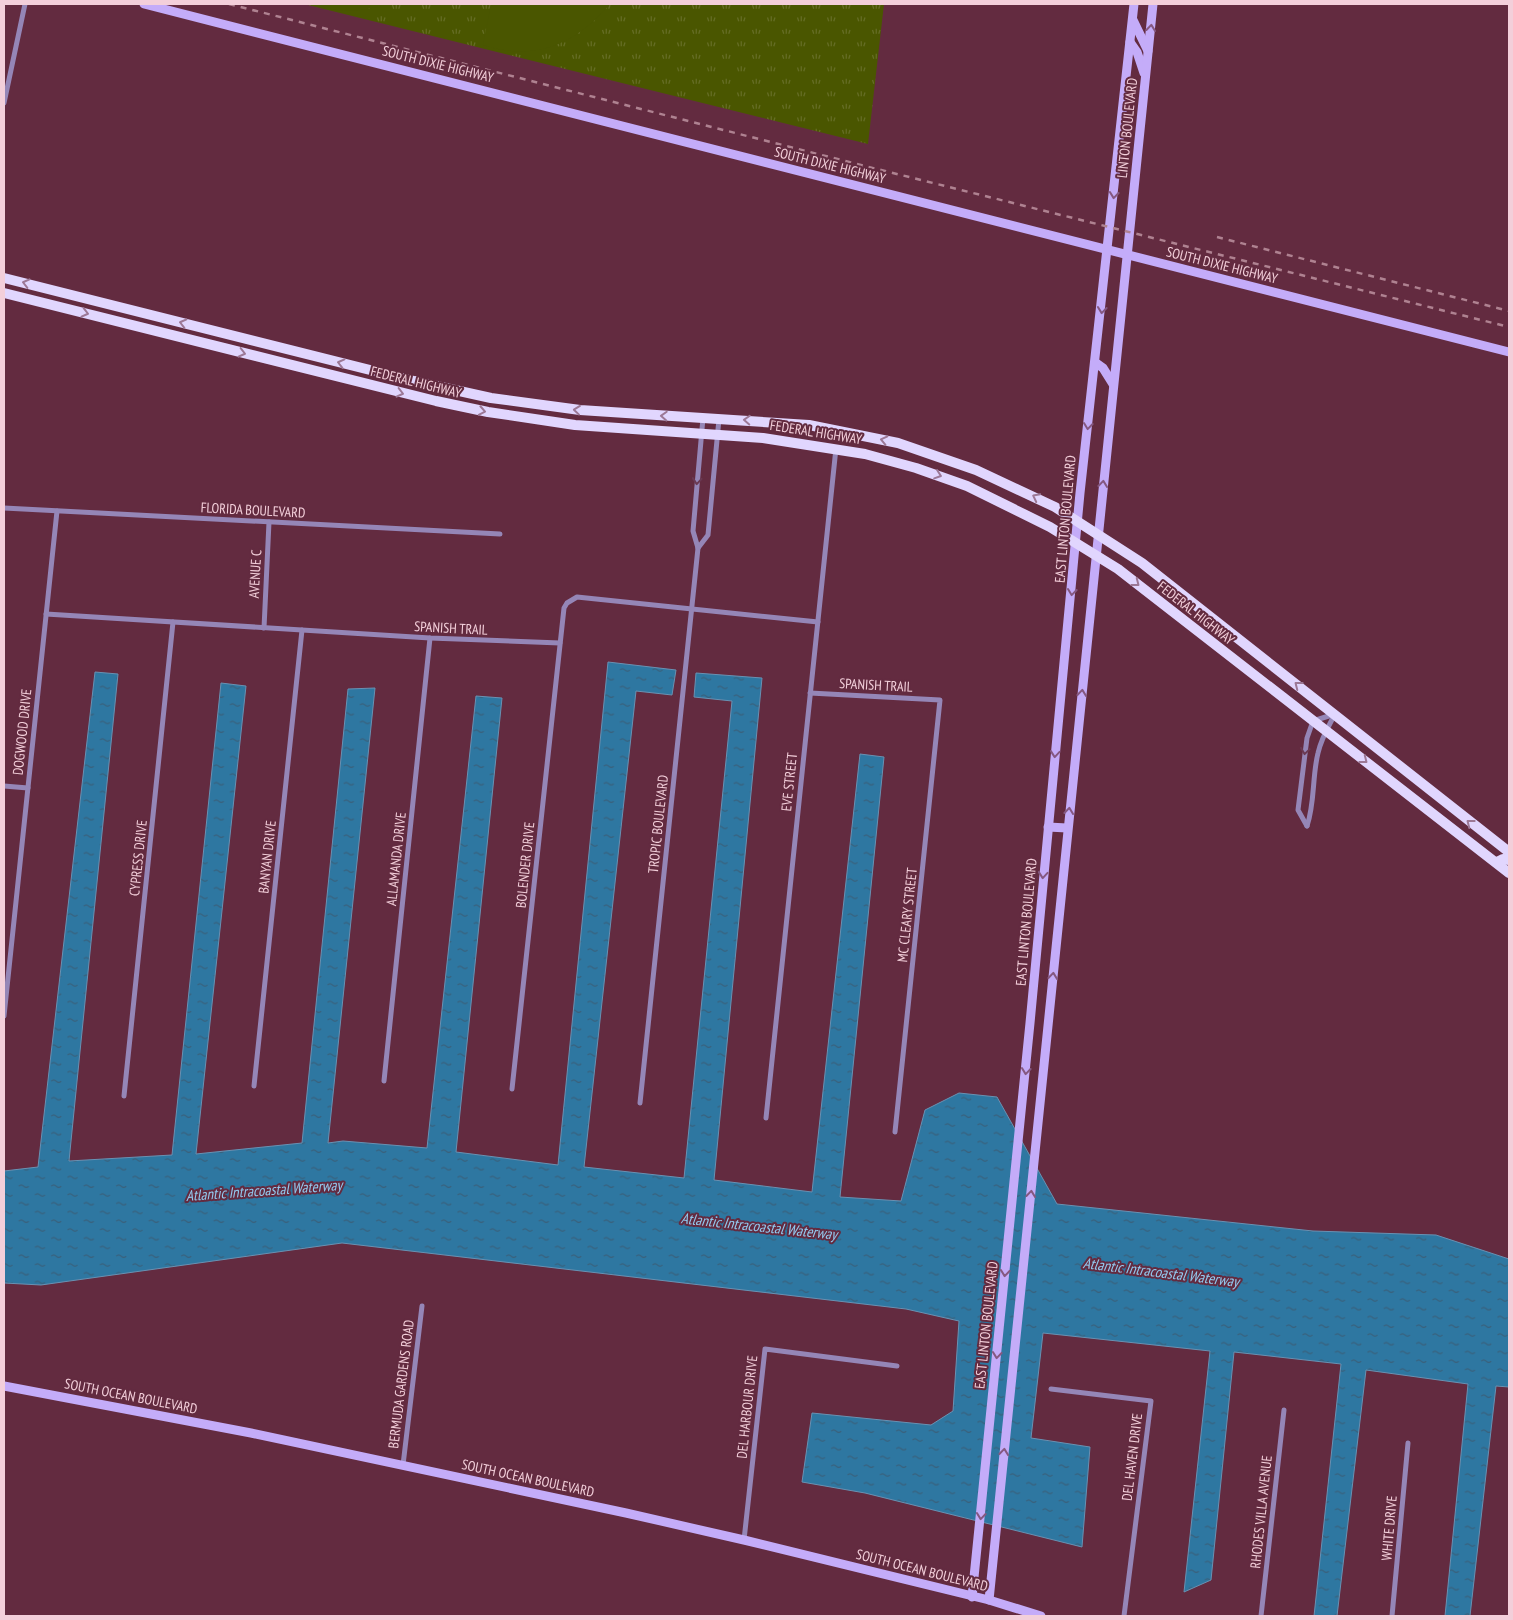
<svg xmlns="http://www.w3.org/2000/svg" width="1513" height="1620" font-family="'PT Sans Narrow',sans-serif">
<style>
.park{fill:url(#park-tufts)}
.pitch{fill:#4a5600}
.water{fill:url(#water-ripples);stroke:#6991b2}
.lines{fill:none;stroke-linecap:round;stroke-linejoin:round}
.street{stroke:#9586b7;stroke-width:5}
.secondary{stroke:#c4acf9;stroke-width:9}
.primary{stroke:#e1d6fe;stroke-width:10}
.rail{stroke:#af8291;stroke-width:2.5;stroke-dasharray:6 6;stroke-linecap:butt}
.oneway{stroke:#855881}
.oneway2{stroke:#9c7896}
.oneway3{stroke:#6a3952}
.labels{text-anchor:middle;dominant-baseline:central;stroke-width:4;stroke-linejoin:round;paint-order:stroke}
.street-label{font-size:14px;fill:#f3cfda;stroke:#632b40}
.water-label{font-size:15px;font-style:italic;fill:#93caef;stroke:#632b40}
</style>
<defs>
<pattern id="park-tufts" width="24" height="20" patternUnits="userSpaceOnUse" patternTransform="scale(1.25)"><rect width="24" height="20" fill="#4a5600"/><path d="M3 7l-1-3M5 7V3M7 7l1-3M15 17l-1-3M17 17v-4M19 17l1-3" fill="none" stroke="#656d25"/></pattern>
<pattern id="water-ripples" width="26" height="14" patternUnits="userSpaceOnUse" patternTransform="scale(1.25)"><rect width="26" height="14" fill="#2e77a1"/><path d="M2 4q2-2 4 0t4 0M15 11q2-2 4 0t4 0" fill="none" stroke="#39607b"/></pattern>
</defs>
<rect width="100%" height="100%" fill="#632b40"/>
<path class="park" d="M304,4h580l-16,140z"/>
<g class="pitch">
<path d="M318,4h69c-21,7 -49,11 -69,0z"/>
<path d="M491,4h119c-34,40 -75,58 -127,41z"/>
</g>
<path class="water" d="M608,662l68,8 -4,25 -36,-4 -52,476 100,11 48,-477 -38,-4 2,-24 66,5 -48,502 98,12 48,-438 24,3 -44,440 61,4 24,-91 34,-17 38,4 60,107 256,27 123,4 73,24v128l-13,-1 -26,230h-25l23,-232 -102,-14 -29,246h-23l27,-252 -107,-12 -23,228 -27,12 26,-241 -167,-18 -12,105 59,9 -8,100 -217,-54 -63,-11 10,-69 119,12 22,-14 6,-90 -53,-12 -564,-66 -301,42 -37,-2v-112l34,-4 57,-495 23,2 -49,487 103,-6 49,-472 25,3 -50,468 106,-11 46,-454 27,-1 -47,455 15,-2 84,7 49,-452 26,2 -46,454 102,13z"/>
<g class="lines">
<g class="street">
<path d="M4,103l21,-99"/>
<path d="M4,508l496,26"/>
<path d="M698,548l10,-13 11,-116"/>
<path d="M46,614l384,24 130,5"/>
<path d="M264,628l5,-106"/>
<path d="M810,693l130,7 -45,432"/>
<path d="M4,786l24,2"/>
<path d="M1307,826l-9,-16 9,-72 6,-17 22,-7"/>
<path d="M1307,826c8,-23 5,-49 11,-73 3,-14 10,-26 17,-39"/>
<path d="M4,1016l53,-505"/>
<path d="M384,1081l46,-443"/>
<path d="M254,1086l48,-456"/>
<path d="M512,1089l52,-481 3,-5 10,-6 241,25"/>
<path d="M124,1096l49,-474"/>
<path d="M640,1103l58,-555 -5,-17 10,-113"/>
<path d="M766,1118l70,-670"/>
<path d="M1051,1389l100,12 -27,215"/>
<path d="M403,1465l19,-159"/>
<path d="M744,1540l21,-191 132,17"/>
<path d="M1261,1616l23,-206"/>
<path d="M1392,1616l16,-173"/>
</g>
<g class="secondary">
<path d="M144,4l1365,348"/>
<path d="M1133,20l15,31"/>
<path d="M1130,42l7,10 7,21"/>
<path d="M1096,363l7,5 10,16"/>
<path d="M1048,827l19,1"/>
<path d="M4,1386l247,47 375,80 118,27 245,60 52,16"/>
<path d="M972,1597l58,-574 50,-530 54,-489"/>
<path d="M989,1600l164,-1596"/>
</g>
<g class="primary">
<path d="M4,278l410,103 77,17 89,12 229,15 89,18 78,27 79,37 87,56 367,289"/>
<path d="M4,293l432,108 52,11 87,13 188,13 102,16 51,14 51,18 83,41 68,42 391,304"/>
<path d="M1497,862l6,-3 6,1"/>
</g>
<g class="rail">
<path d="M229,4l628,160 652,163"/>
<path d="M1217,237l292,74"/>
</g>
</g>
<defs><path id="oneway-chevron" d="M-2-3.5L2.5 0L-2 3.5" fill="none" stroke-width="1.6" stroke-linecap="round" stroke-linejoin="round" transform="scale(1.25)"/></defs>
<g class="oneway">
<use href="#oneway-chevron" transform="translate(1151 28) rotate(-84)"/>
<use href="#oneway-chevron" transform="translate(1114 195) rotate(96)"/>
<use href="#oneway-chevron" transform="translate(1102 310) rotate(96)"/>
<use href="#oneway-chevron" transform="translate(1088 426) rotate(97)"/>
<use href="#oneway-chevron" transform="translate(1103 484) rotate(-84)"/>
<use href="#oneway-chevron" transform="translate(1072 592) rotate(97)"/>
<use href="#oneway-chevron" transform="translate(1082 693) rotate(-84)"/>
<use href="#oneway-chevron" transform="translate(1055 754) rotate(95)"/>
<use href="#oneway-chevron" transform="translate(1069 811) rotate(-84)"/>
<use href="#oneway-chevron" transform="translate(1043 875) rotate(95)"/>
<use href="#oneway-chevron" transform="translate(1053 976) rotate(-84)"/>
<use href="#oneway-chevron" transform="translate(1026 1071) rotate(96)"/>
<use href="#oneway-chevron" transform="translate(1031 1194) rotate(-84)"/>
<use href="#oneway-chevron" transform="translate(1005 1273) rotate(96)"/>
<use href="#oneway-chevron" transform="translate(997 1355) rotate(96)"/>
<use href="#oneway-chevron" transform="translate(1004 1452) rotate(-84)"/>
<use href="#oneway-chevron" transform="translate(981 1516) rotate(96)"/>
</g>
<g class="oneway2">
<use href="#oneway-chevron" transform="translate(26 283) rotate(-166)"/>
<use href="#oneway-chevron" transform="translate(85 313) rotate(14)"/>
<use href="#oneway-chevron" transform="translate(183 323) rotate(-166)"/>
<use href="#oneway-chevron" transform="translate(242 353) rotate(14)"/>
<use href="#oneway-chevron" transform="translate(341 363) rotate(-166)"/>
<use href="#oneway-chevron" transform="translate(400 393) rotate(14)"/>
<use href="#oneway-chevron" transform="translate(577 410) rotate(-174)"/>
<use href="#oneway-chevron" transform="translate(482 411) rotate(11)"/>
<use href="#oneway-chevron" transform="translate(664 416) rotate(-177)"/>
<use href="#oneway-chevron" transform="translate(747 420) rotate(-177)"/>
<use href="#oneway-chevron" transform="translate(884 440) rotate(-167)"/>
<use href="#oneway-chevron" transform="translate(938 475) rotate(19)"/>
<use href="#oneway-chevron" transform="translate(1036 497) rotate(-153)"/>
<use href="#oneway-chevron" transform="translate(1136 583) rotate(38)"/>
<use href="#oneway-chevron" transform="translate(1298 685) rotate(-142)"/>
<use href="#oneway-chevron" transform="translate(1364 760) rotate(38)"/>
<use href="#oneway-chevron" transform="translate(1470 823) rotate(-142)"/>
</g>
<g class="oneway3">
<use href="#oneway-chevron" transform="translate(697 481) rotate(95)"/>
<use href="#oneway-chevron" transform="translate(1305 751) rotate(98)"/>
</g>
<g class="labels">
<g class="street-label">
<text transform="translate(438 64) rotate(14)">SOUTH DIXIE HIGHWAY</text>
<text transform="translate(1127 128) rotate(-84)">LINTON BOULEVARD</text>
<text transform="translate(830 165) rotate(14)">SOUTH DIXIE HIGHWAY</text>
<text transform="translate(1222 265) rotate(14)">SOUTH DIXIE HIGHWAY</text>
<text transform="translate(416 382) rotate(14)">FEDERAL HIGHWAY</text>
<text transform="translate(816 432) rotate(9)">FEDERAL HIGHWAY</text>
<text transform="translate(253 510) rotate(3)">FLORIDA BOULEVARD</text>
<text transform="translate(1065 519) rotate(-85)">EAST LINTON BOULEVARD</text>
<text transform="translate(255 574) rotate(-87)">AVENUE C</text>
<text transform="translate(1196 613) rotate(38)">FEDERAL HIGHWAY</text>
<text transform="translate(451 628) rotate(3)">SPANISH TRAIL</text>
<text transform="translate(876 685) rotate(3)">SPANISH TRAIL</text>
<text transform="translate(22 732) rotate(-84)">DOGWOOD DRIVE</text>
<text transform="translate(789 782) rotate(-84)">EVE STREET</text>
<text transform="translate(658 824) rotate(-84)">TROPIC BOULEVARD</text>
<text transform="translate(267 857) rotate(-84)">BANYAN DRIVE</text>
<text transform="translate(138 858) rotate(-84)">CYPRESS DRIVE</text>
<text transform="translate(396 859) rotate(-84)">ALLAMANDA DRIVE</text>
<text transform="translate(525 865) rotate(-84)">BOLENDER DRIVE</text>
<text transform="translate(907 915) rotate(-84)">MC CLEARY STREET</text>
<text transform="translate(1026 922) rotate(-85)">EAST LINTON BOULEVARD</text>
<text transform="translate(986 1325) rotate(-84)">EAST LINTON BOULEVARD</text>
<text transform="translate(401 1384) rotate(-83)">BERMUDA GARDENS ROAD</text>
<text transform="translate(131 1396) rotate(11)">SOUTH OCEAN BOULEVARD</text>
<text transform="translate(747 1407) rotate(-84)">DEL HARBOUR DRIVE</text>
<text transform="translate(1132 1457) rotate(-83)">DEL HAVEN DRIVE</text>
<text transform="translate(528 1478) rotate(12)">SOUTH OCEAN BOULEVARD</text>
<text transform="translate(1261 1512) rotate(-84)">RHODES VILLA AVENUE</text>
<text transform="translate(1389 1528) rotate(-85)">WHITE DRIVE</text>
<text transform="translate(922 1570) rotate(14)">SOUTH OCEAN BOULEVARD</text>
</g>
<g class="water-label">
<text transform="translate(264 1190) rotate(-4)">Atlantic Intracoastal Waterway</text>
<text transform="translate(759 1226) rotate(6)">Atlantic Intracoastal Waterway</text>
<text transform="translate(1161 1272) rotate(7)">Atlantic Intracoastal Waterway</text>
</g>
</g>
<rect width="1513" height="1620" fill="none" stroke="#f3cfda" stroke-width="10"/>
</svg>
